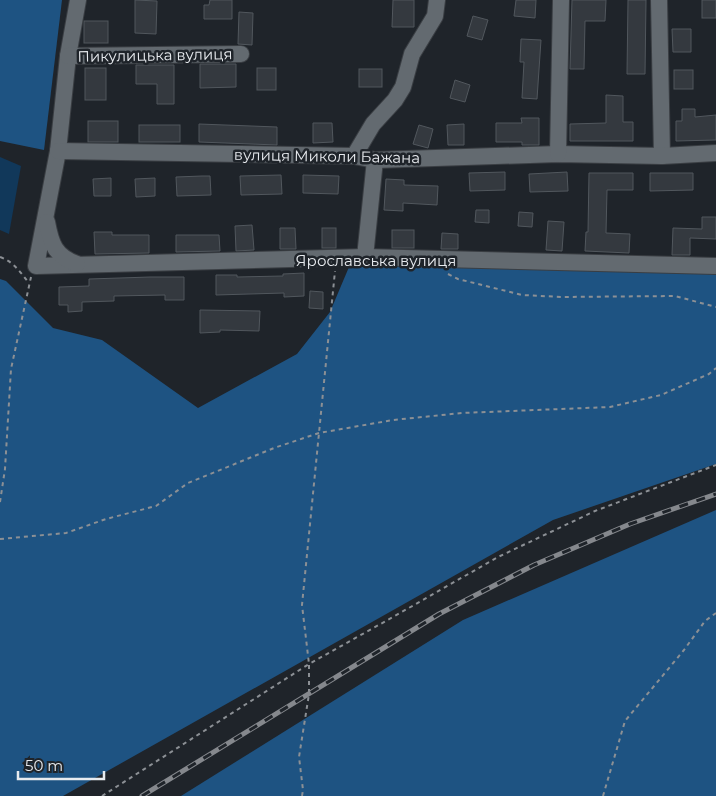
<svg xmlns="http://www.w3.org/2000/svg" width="716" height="796" font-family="Montserrat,sans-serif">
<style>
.green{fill:#11385a}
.forest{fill:#1e5382}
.building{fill:#34393f;stroke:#51575d}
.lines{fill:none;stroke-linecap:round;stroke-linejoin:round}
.minor-casing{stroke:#3a3e43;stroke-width:18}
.path{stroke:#8c9095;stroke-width:2;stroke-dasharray:4 4;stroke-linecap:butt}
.minor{stroke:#636a70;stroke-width:16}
.rail-casing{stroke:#85888d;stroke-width:5}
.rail{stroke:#1f242a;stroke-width:3;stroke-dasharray:9;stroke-linecap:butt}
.labels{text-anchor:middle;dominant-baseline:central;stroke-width:5;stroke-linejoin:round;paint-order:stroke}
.street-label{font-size:15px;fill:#e8ebef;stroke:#1f242a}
</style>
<rect width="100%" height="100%" fill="#1f242a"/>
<path class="green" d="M0,157l21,9 -12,68 -9,-4z"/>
<g class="forest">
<path d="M0,0h62l-18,150 -44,-9z"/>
<path d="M498,264l218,5v195l-163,56 -490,276h-63v-517l6,2 47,47 49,12 96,68 99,-54 33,-42 19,-45z"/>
<path d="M716,510v286h-535l282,-176z"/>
</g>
<g class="building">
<path d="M135,0l22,1 -1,33 -21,-1z"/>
<path d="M210,0h22v19h-28v-14h5z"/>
<path d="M393,0h21v27h-22z"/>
<path d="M516,0h20l-1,18 -21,-2z"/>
<path d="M572,0h34l-1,21h-20l-1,48h-14z"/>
<path d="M628,0h18l-1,74h-18z"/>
<rect x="702" y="0" width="14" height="18"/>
<path d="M239,12l14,1 -1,32 -14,-1z"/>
<path d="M473,16l15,4 -6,20 -15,-4z"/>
<rect x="84" y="21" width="24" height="22"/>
<path d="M672,29h19v23h-18z"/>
<path d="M521,39l20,1 -4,59 -15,-1 2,-36h-4z"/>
<path d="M200,64h36v23l-36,1z"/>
<path d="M136,65h38v39h-17v-20h-21z"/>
<rect x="85" y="68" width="21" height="32"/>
<rect x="257" y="68" width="19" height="22"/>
<rect x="359" y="69" width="23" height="18"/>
<rect x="674" y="70" width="19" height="19"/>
<path d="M455,80l15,5 -5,17 -15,-4z"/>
<path d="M606,95l17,1v26h10v19h-63v-17l36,-1z"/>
<path d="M682,109h13v8l21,-2v25l-40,1v-20h6z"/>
<path d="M521,118h18v27h-17v-3h-26v-19h26z"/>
<rect x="88" y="121" width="30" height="21"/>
<path d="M313,123h19l1,19 -20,1z"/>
<path d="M199,124l78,3v18l-78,-3z"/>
<path d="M464,124v21h-16l-1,-20z"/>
<rect x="139" y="125" width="41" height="17"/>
<path d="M419,125l14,4 -5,19 -15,-4z"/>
<path d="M505,172v18l-35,1 -1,-18z"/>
<path d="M567,172l1,19 -38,1 -1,-18z"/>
<path d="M589,173h44v17h-26l-1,43 24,1 -1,19 -44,-2 1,-19h2z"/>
<path d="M650,173h43v17l-43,1z"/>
<path d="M281,175l1,19 -41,1 -1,-19z"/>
<path d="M303,175l36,1 -1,18 -35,-1z"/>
<path d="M202,176h8l1,19 -34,1 -1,-19z"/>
<path d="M111,178v18h-17l-1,-17z"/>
<path d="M155,178v18l-19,1 -1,-18z"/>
<path d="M386,179l18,1v5l34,1 -1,19 -34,-2v8l-19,-1z"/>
<path d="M476,210h13v13l-14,-1z"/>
<path d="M519,212l14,1 -1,14 -14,-1z"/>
<path d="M702,217h14v22l-26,-1v17h-18l1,-27 29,1z"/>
<path d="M548,221l16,1 -2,29 -16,-1z"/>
<path d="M252,225l2,25 -18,1 -1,-25z"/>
<path d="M280,228h15l1,21h-16z"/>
<rect x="322" y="228" width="14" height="20"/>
<rect x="392" y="230" width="22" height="18"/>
<path d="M94,232h18v3h37v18l-54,1z"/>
<path d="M442,233l16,1v15h-17z"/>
<path d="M176,235h43l1,16 -44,1z"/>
<path d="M304,273v23l-20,1v-4l-68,2v-20h21v2l46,-1v-2z"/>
<path d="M150,277h34v23h-19v-5l-51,1v5l-32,1v9l-14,1v-7h-9v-18l30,-1v-7z"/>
<path d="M310,291l13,1v17l-14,-1z"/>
<path d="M200,310l60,1 -1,20 -39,-1v2l-20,1z"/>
</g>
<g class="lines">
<g class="minor-casing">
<g id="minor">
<path d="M78,0l-10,56 -10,95 -22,115 329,-9 351,9"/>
<path d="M659,0l3,156"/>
<path d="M68,56l173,-2"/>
<path d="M58,151l296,5 21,4 183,-6 104,2 54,-3"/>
<path d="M558,154l3,-154"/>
<path d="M354,156l19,-32 22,-24 8,-13 9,-33 23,-38 2,-16"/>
<path d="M47,222c4,22 8,34 30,42"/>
<path d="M365,257l10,-97"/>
</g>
</g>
<g class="path">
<path d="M0,257c14,5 20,15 29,26"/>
<path d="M448,274l10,5 64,16 40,2 113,-1 41,11"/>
<path d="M0,502l5,-33 6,-100 20,-92"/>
<path d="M0,539l66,-6 40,-14 50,-13 32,-23 86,-35 45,-15 74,-13 69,-7 148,-6 51,-12 48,-21 7,-6"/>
<path d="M102,796l207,-132 -7,-59 33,-334"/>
<path d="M302,796l1,-6 -4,-33 10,-63v-30l84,-47 105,-60 97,-46 121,-46"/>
<path d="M603,796l22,-75 59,-71 21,-29 11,-8"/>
</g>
<use href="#minor" class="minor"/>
<g class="rail-casing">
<path id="rail" d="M142,796l297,-182 95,-49 96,-41 86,-30"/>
</g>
<use href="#rail" class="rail"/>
</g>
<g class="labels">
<g class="street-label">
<text transform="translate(155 55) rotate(-1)">Пикулицька вулиця</text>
<text transform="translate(327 156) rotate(1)">вулиця Миколи Бажана</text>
<text x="376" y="260">Ярославська вулиця</text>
</g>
</g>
<path d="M18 771v8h86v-8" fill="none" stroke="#e8ebef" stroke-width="2.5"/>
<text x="25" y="771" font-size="15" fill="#e8ebef" stroke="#1f242a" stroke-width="4" paint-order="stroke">50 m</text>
</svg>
